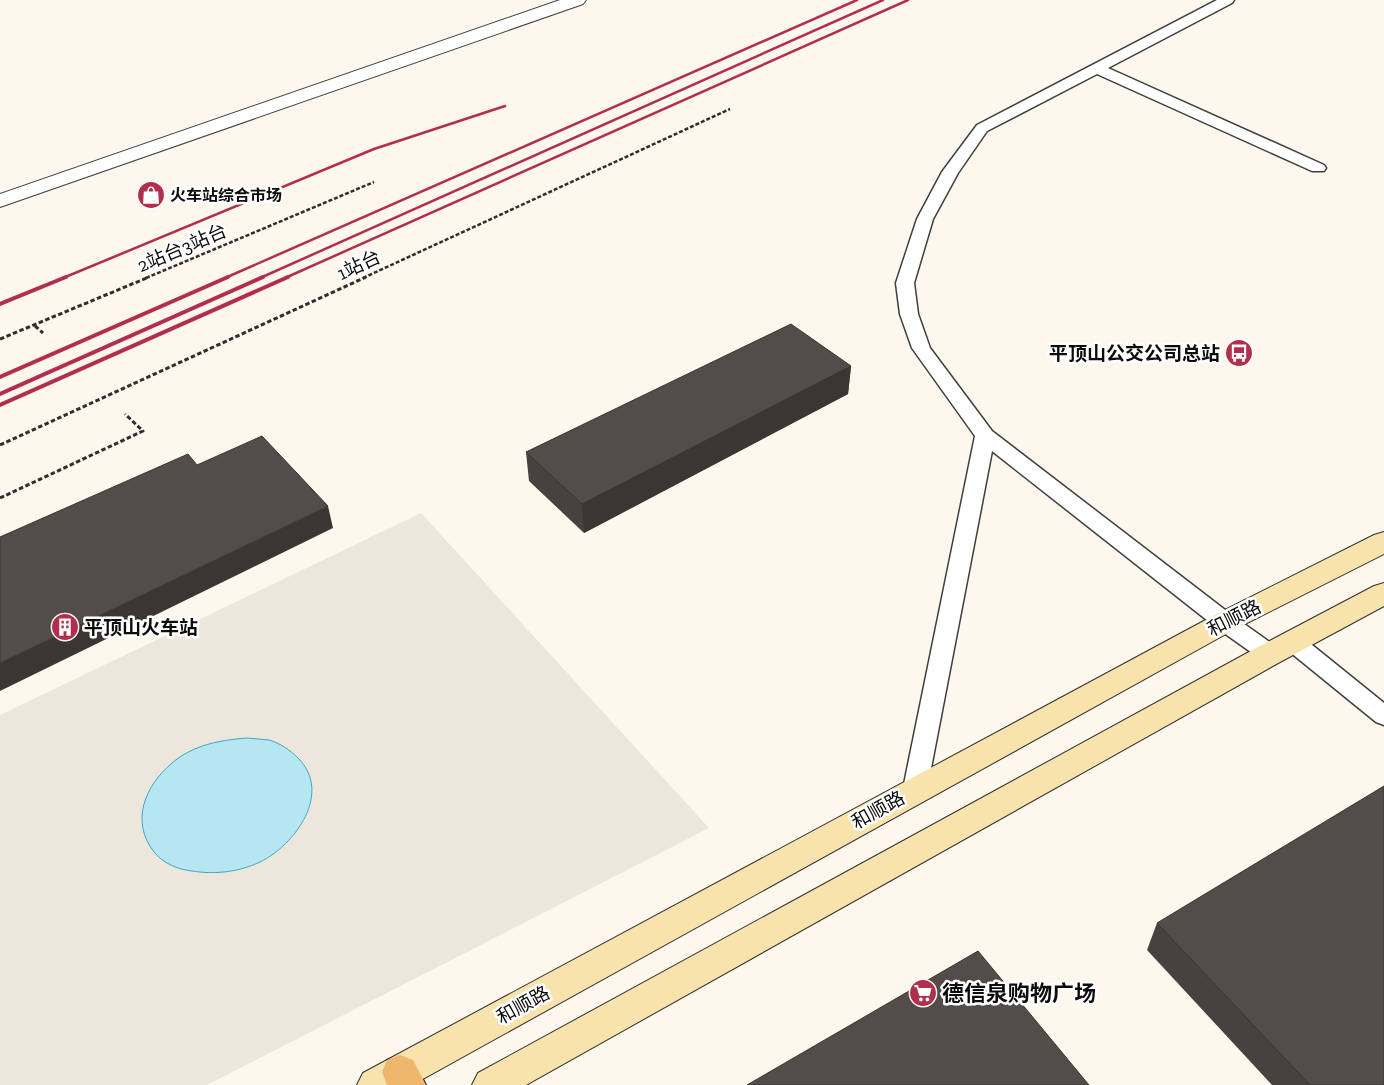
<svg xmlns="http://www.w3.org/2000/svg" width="1384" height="1085" font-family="'Zilla Slab','Noto Sans SC',serif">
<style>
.plaza{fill:#ede6dd}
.water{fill:#b5e6f1;stroke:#41a7c3}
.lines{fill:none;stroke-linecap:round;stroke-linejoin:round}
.lane-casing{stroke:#3f3f3f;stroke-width:3}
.street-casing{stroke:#3f3f3f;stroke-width:2}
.secondary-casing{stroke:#2e2e2e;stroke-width:2}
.primary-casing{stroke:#1d1d1d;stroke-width:2}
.path-far1{stroke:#2e2e2e;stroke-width:2.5;stroke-dasharray:4 2;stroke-linecap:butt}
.path{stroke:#2e2e2e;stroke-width:3;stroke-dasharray:4.5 2.5;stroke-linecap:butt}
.lane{fill:#fff;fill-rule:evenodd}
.street{fill:#fff;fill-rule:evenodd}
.secondary{fill:#f9e3ac;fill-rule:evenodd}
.primary{fill:#efb76c;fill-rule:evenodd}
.rail-far1{stroke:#b22e4d;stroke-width:2.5}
.rail{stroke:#b22e4d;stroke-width:4}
.wall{fill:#48413f}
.shaded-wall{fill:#3b3533}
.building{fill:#544c49;stroke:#3b3533}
.labels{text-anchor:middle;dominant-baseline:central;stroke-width:5;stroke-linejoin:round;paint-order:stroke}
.far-poi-label{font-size:16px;font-weight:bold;fill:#0c0c0c;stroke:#fff;text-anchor:start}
.street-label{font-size:19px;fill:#0c0c0c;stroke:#fff}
.poi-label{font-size:19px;font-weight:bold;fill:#0c0c0c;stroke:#fff;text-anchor:end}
.near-poi-label{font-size:22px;font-weight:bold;fill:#0c0c0c;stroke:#fff;text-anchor:start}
</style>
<rect width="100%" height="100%" fill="#fef7ed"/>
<path class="plaza" d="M421,513l288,315 -502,257h-207v-370z"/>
<path class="water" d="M247,738c7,1 15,1 22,2 11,3 21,10 29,18 35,35 -3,87 -38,104 -23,11 -49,13 -74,8 -12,-2 -25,-9 -32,-18 -24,-31 -9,-66 18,-89 21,-18 48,-23 75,-25z"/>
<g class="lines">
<g class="lane-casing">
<g id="lane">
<path d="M1217,0h17l-2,3 -124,65 216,97 2,3 -2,3h-12l-215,-97 -110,57 -29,42 -25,46 -19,64 4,31 12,34 62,83 241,185 45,32 3,6 -3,6 -8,2 -8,-2 -45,-32 -225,-177 -65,338 -3,7 -9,3 -9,-3 -3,-7 72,-353 -63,-88 -12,-34 -4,-31 21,-64 25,-47 35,-47z"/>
<path d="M1293,634l8,2 83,67v22l-8,-3 -91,-74 -3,-6 3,-6z"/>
</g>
</g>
<g class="street-casing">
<path id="street" d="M560,0h26l-3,4 -583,203v-13z"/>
</g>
<g class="secondary-casing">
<g id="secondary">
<path d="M1384,532v22l-149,75 -823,456h-55l6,-12 852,-458 159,-80z"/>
<path d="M1384,583v23l-104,56 -754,423h-54l6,-12 782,-427 114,-60z"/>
</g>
</g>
<g class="primary-casing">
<path id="primary" d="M400,1055l13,5 13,25h-39l-5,-13 5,-12z"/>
</g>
<g class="path-far1">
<path d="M146,278l228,-96"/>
<path d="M363,278l367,-169"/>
</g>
<g class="path">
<path d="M35,326l8,7"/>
<path d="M0,339l149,-62"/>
<path d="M0,445l366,-168"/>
<path d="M0,498l143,-67 -18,-17"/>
</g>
<use href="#lane" class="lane"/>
<use href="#street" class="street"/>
<use href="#secondary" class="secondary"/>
<use href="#primary" class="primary"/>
<g class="rail-far1">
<path d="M63,278l311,-129 131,-43"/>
<path d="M225,278l632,-278"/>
<path d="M260,278l623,-278"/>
<path d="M285,278l623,-278"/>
</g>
<g class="rail">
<path d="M0,304l66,-27"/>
<path d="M0,377l228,-100"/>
<path d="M0,394l263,-117"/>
<path d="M0,405l288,-128"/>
</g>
</g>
<g class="wall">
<path d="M851,366l-3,28 -264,139 -55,-52 -3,-29z"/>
<path d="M1157,923l227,162h-112l-125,-135z"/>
</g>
<g class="shaded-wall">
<path d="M851,366l-3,28 -264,139 -2,-29z"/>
<path d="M328,506l5,22 -333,163v-28z"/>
</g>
<g class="building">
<path d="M791,324l60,42 -269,138 -56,-52z"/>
<path d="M262,436l66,70 -328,157v-126l188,-83 9,11z"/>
<path d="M1384,786v299h-74l-153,-162z"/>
<path d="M978,951l111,134h-342z"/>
</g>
<defs>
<g id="shop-disc" transform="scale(1.4375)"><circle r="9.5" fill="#b22e4d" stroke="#fff"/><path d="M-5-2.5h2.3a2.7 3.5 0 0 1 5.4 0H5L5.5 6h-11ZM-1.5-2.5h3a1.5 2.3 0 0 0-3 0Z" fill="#fff"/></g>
<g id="bus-disc" transform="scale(1.4375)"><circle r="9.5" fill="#b22e4d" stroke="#fff"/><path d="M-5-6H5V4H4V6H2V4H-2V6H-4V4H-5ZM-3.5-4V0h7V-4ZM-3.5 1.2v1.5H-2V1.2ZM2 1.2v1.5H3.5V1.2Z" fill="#fff"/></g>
<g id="building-disc" transform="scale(1.4375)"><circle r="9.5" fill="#b22e4d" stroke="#fff"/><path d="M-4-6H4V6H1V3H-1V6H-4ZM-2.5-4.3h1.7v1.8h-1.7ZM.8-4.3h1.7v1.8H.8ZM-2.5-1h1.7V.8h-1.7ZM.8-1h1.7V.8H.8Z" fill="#fff"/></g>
<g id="supermarket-disc" transform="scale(1.4375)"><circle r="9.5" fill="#b22e4d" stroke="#fff"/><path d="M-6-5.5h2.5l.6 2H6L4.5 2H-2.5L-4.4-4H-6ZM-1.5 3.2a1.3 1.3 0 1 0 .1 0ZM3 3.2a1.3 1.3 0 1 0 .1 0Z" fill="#fff"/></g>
</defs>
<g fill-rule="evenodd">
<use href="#shop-disc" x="151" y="195"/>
<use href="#bus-disc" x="1239" y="353"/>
<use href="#building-disc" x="65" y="627"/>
<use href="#supermarket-disc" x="923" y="993"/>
</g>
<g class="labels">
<g class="far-poi-label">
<text x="170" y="195">火车站综合市场</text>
</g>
<g class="street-label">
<text transform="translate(182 248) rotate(-23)">2站台3站台</text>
<text transform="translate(359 265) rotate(-25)">1站台</text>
<text transform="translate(1234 618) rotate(-27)">和顺路</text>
<text transform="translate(878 810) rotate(-29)">和顺路</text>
<text transform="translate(523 1005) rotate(-29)">和顺路</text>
</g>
<g class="poi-label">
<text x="1220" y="353">平顶山公交公司总站</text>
<text x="84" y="627" text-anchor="start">平顶山火车站</text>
</g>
<g class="near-poi-label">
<text x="942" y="993">德信泉购物广场</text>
</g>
</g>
</svg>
